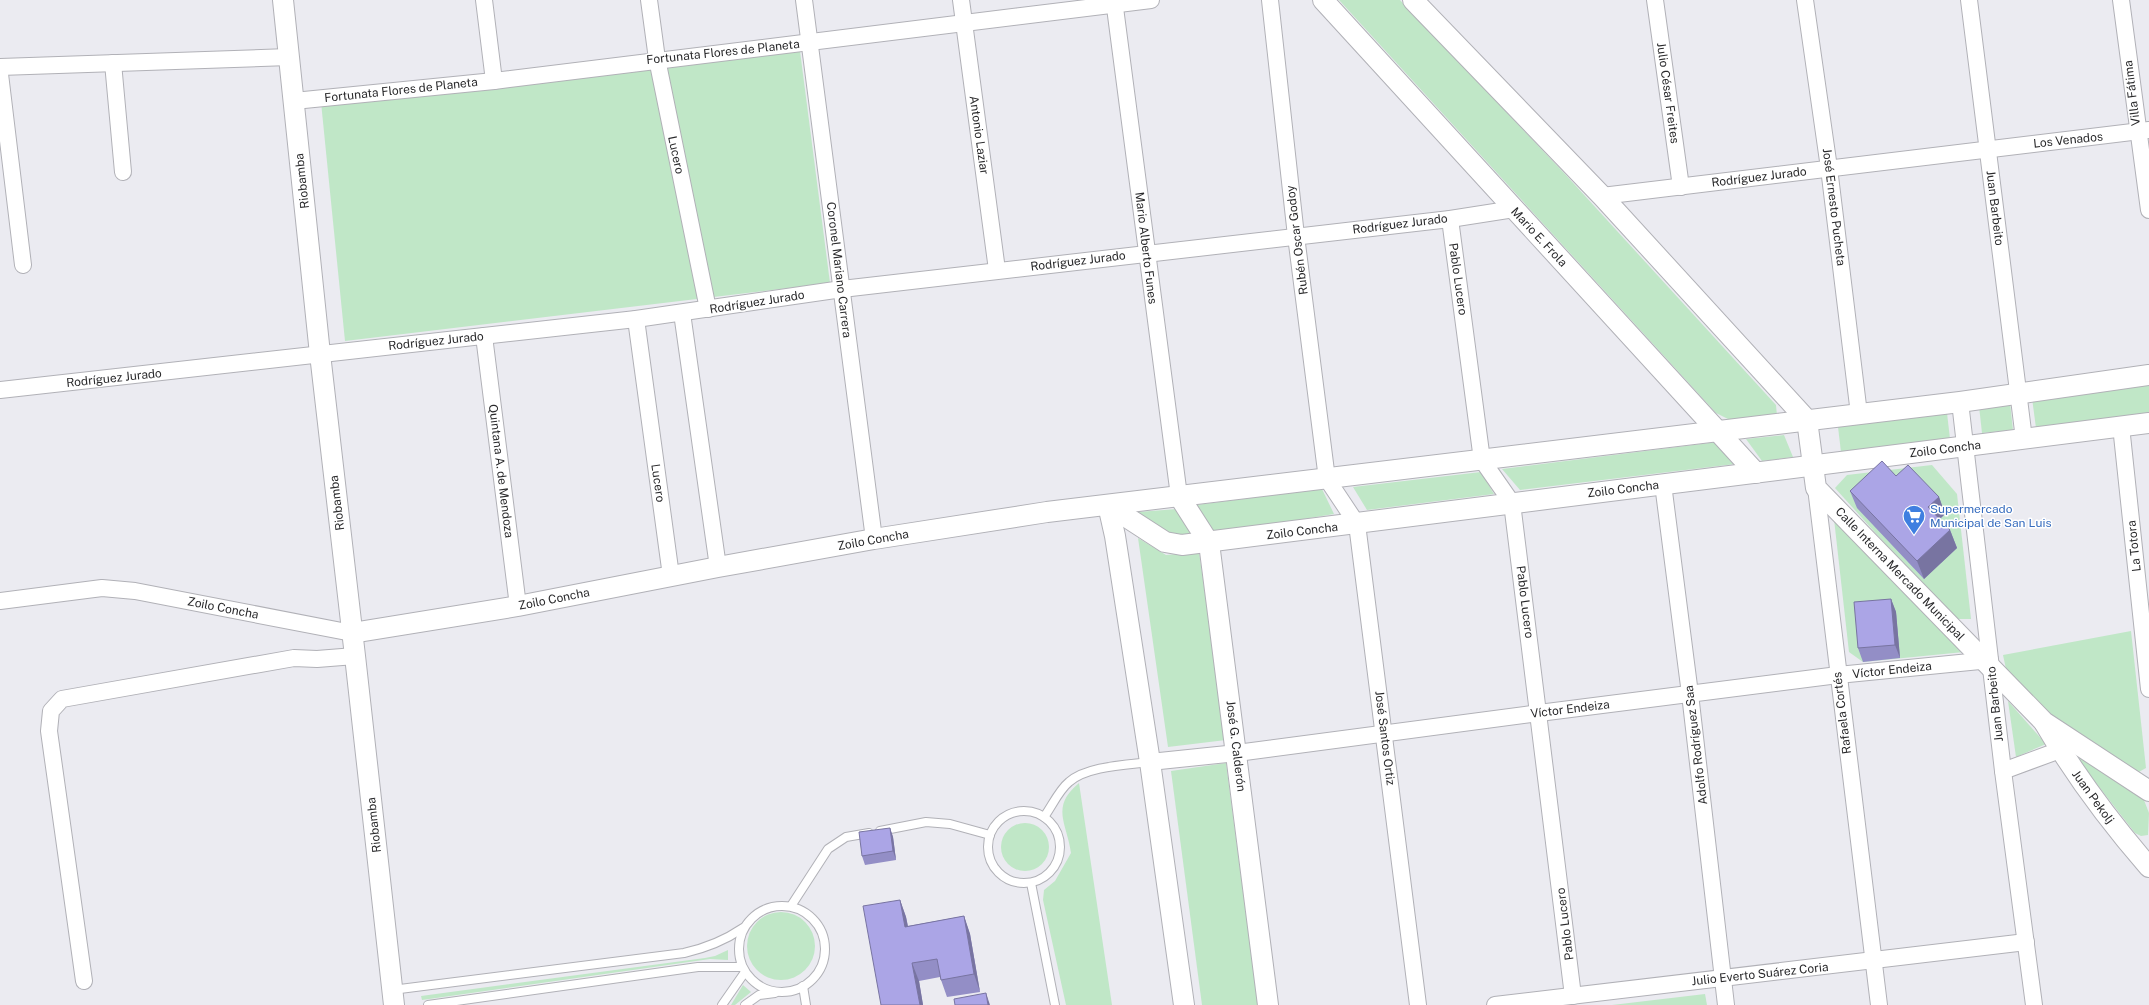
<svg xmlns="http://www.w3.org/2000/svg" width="2149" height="1005" font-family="'Public Sans',sans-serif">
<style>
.green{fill:#c0e7c7}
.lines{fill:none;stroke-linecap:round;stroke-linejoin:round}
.service-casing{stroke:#b1b1b7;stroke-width:10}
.minor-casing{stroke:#b1b1b7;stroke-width:18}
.tertiary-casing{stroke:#b1b1b7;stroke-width:22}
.service{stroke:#fff;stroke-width:8}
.minor{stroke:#fff;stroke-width:16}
.tertiary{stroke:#fff;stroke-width:20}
.wall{fill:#938ec6}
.shaded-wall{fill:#7874a1}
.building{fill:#aba5e6;stroke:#7874a1}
.labels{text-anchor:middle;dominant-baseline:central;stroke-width:3;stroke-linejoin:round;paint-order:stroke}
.street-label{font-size:12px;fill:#2a2a2c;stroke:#fff}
.shop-label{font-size:12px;fill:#366cbe;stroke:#fff;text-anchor:start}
</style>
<rect width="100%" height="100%" fill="#ebebf1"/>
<g class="green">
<path d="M1339,0h61l165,174 211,231 1,11 -43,6 -18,-9z"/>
<path d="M800,51l30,232 -485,58 -24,-239z"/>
<path d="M2149,384v30l-113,14 -4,-30z"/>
<path d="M2010,403l3,27 -31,3 -3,-27z"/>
<path d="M1947,413l3,26 -109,13 -3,-25z"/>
<path d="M1784,435l9,22 -31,4 -16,-22z"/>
<path d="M1717,442l18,22 -215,26 -18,-21z"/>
<path d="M1932,465l25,29 14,125h-18l-118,-131 12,-13z"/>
<path d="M1481,472l13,22 -127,16 -14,-23z"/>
<path d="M1322,489l12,25 -122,20 -16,-29z"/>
<path d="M1177,509l15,25c-28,4 -33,-5 -54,-22z"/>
<path d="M1834,519l130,133 -101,10 -14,-10z"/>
<path d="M1138,538l28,17 33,-3 27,188 -58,7z"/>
<path d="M2131,631l15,137 -9,5 -81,-54 -50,-50 -3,-14z"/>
<path d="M2008,701l38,43 -30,13z"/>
<path d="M2080,756l62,39 7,18 -1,22 -7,1 -6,-3 -57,-73z"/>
<path d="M1226,763l32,242h-56l-31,-234z"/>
<path d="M1079,783l33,222h-46l-23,-105 1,-10 11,-9 16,-28c-4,-30 -21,-46 8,-70z"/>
<circle cx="1025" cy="847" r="24"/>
<circle cx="781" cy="946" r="34"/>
<path d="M728,950v10l-18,-1 -288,41 -1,-4 284,-38 10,-2z"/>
<path d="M743,985l8,7 -16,13h-4z"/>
<path d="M1705,994l2,11h-95z"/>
</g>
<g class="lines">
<g class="service-casing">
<g id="service">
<circle cx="1024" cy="847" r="36"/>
<path d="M1044,817c8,-11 15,-27 25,-35 18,-16 58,-17 81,-20"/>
<path d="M880,831l46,-9 24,2 40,11"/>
<path d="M1031,883l24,122"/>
<circle cx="782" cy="949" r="43"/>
<path d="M791,906l37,-57 18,-12 23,-4"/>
<path d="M803,986l3,19"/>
<path d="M392,990l292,-37c22,-5 40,-12 59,-25"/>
<path d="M428,1005l270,-38h44"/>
<path d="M722,1005l23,-33"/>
<path d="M745,1005l14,-10 16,-2"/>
</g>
</g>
<g class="minor-casing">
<g id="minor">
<path d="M484,0l10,81"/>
<path d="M649,0l8,59 51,250"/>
<path d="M804,0l70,539"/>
<path d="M961,0l36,270"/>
<path d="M1114,0l65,496"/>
<path d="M1270,0l26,236 31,243 30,45 61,481"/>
<path d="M1655,0l26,187"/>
<path d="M1805,0l24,168 30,246"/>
<path d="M1969,0l55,439"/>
<path d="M2121,0l28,210"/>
<path d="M113,63l10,109"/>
<path d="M0,67l289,-10"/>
<path d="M0,74l23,191"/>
<path d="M294,101l200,-20 657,-81"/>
<path d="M1602,196l547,-66"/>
<path d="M1450,219l32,241 30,43 61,493"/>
<path d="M682,313l36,254"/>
<path d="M636,319l35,257"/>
<path d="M484,336l34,270"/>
<path d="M0,390l636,-71 206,-30 608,-70 64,-10"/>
<path d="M1960,402l43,369 31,234"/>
<path d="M2121,426l28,263"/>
<path d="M1663,484l27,210 36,311"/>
<path d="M1816,488l63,517"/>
<path d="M0,601l102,-13 33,3 217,42"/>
<path d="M1150,762l87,-9 302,-40 299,-38 152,-15"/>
<path d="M2003,771l57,-21 10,-6"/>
<path d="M84,981l-35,-250 2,-20 11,-12 232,-41 23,1 38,-3"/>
<path d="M1495,1005l531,-63"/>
</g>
</g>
<g class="tertiary-casing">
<g id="tertiary">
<path d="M283,0l37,354 35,302 39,349"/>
<path d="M1323,0l433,473"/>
<path d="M1413,0l189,196 205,224 9,68 228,234 105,69"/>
<path d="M1179,496l30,47 59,462"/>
<path d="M1108,505l57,37 17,3 967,-122"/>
<path d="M1108,505l7,31 35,226 34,243"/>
<path d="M352,633l166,-27 200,-39 156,-28 173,-27 913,-110 189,-27"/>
<path d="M2045,724c31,53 64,97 104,143"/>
</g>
</g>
<use href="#service" class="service"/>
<use href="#minor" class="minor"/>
<use href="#tertiary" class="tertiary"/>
</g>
<g class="wall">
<path d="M1896,476l43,21 6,17 -5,5 10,11 7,18 -33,31 -67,-71 -7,-17z"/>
<path d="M1891,599l5,13 4,46 -37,4 -5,-14z"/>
<path d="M890,828l3,9 3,23 -31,5 -3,-9z"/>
<path d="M900,900l6,17 2,9 56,-10 6,18 10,58 -33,5 -7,-20 -21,4 4,24h-42z"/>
</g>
<g class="shaded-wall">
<path d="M1939,497l6,17 -11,10 -6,-17z"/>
<path d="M1950,530l7,18 -33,31 -7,-18z"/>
<path d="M1891,599l5,13 4,46 -5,-13z"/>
<path d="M890,828l3,9 3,23 -3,-9z"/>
<path d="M900,900l6,17 5,27 -6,-17z"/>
<path d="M964,916l6,18 10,58 -6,-18z"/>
<path d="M912,963l7,18 4,24h-3z"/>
<path d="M986,993l4,12h-2z"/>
</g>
<g class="building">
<path d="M1882,461l14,15 12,-11 31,32 -11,10 22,23 -33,31 -67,-70z"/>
<path d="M1891,599l4,46 -37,3 -4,-46z"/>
<path d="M890,828l3,23 -31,5 -3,-24z"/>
<path d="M900,900l5,27 59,-11 10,58 -33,6 -4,-21 -25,4 8,42h-39l-18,-99z"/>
<path d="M986,993l2,12h-33l-1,-6z"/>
</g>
<defs>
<g id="supermarket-pin" transform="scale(1.15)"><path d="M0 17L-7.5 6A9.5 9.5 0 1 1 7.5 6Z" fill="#3f7fe0" stroke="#fff"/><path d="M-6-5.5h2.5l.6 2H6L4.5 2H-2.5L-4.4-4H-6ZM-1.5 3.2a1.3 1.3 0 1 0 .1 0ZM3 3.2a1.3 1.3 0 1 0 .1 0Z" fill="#fff"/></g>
</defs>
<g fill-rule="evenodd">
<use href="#supermarket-pin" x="1914" y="516"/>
</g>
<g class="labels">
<g class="street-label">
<text transform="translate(723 52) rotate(-6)">Fortunata Flores de Planeta</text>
<text transform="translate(401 90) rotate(-6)">Fortunata Flores de Planeta</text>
<text transform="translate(1668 93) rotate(82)">Julio César Freites</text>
<text transform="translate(2132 93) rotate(-97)">Villa Fátima</text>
<text transform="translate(979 135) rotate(82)">Antonio Laziar</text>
<text transform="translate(2068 140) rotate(-6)">Los Venados</text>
<text transform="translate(676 155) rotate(78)">Lucero</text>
<text transform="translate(1759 177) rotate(-7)">Rodríguez Jurado</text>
<text transform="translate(302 181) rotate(-96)">Riobamba</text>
<text transform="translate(1834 207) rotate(83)">José Ernesto Pucheta</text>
<text transform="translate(1995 208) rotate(83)">Juan Barbeito</text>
<text transform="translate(1400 224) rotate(-7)">Rodríguez Jurado</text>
<text transform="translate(1539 237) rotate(47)">Mario E. Frola</text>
<text transform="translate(1297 240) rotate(-97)">Rubén Oscar Godoy</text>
<text transform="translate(1146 248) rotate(83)">Mario Alberto Funes</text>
<text transform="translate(1078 261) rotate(-7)">Rodríguez Jurado</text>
<text transform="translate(839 270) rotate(83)">Coronel Mariano Carrera</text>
<text transform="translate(1458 279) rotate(82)">Pablo Lucero</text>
<text transform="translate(757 302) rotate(-9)">Rodríguez Jurado</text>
<text transform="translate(436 341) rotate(-6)">Rodríguez Jurado</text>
<text transform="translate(114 378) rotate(-6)">Rodríguez Jurado</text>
<text transform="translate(1945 449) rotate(-7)">Zoilo Concha</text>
<text transform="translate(501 471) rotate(83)">Quintana A. de Mendoza</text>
<text transform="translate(658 483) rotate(82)">Lucero</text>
<text transform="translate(1623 489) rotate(-7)">Zoilo Concha</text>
<text transform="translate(337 503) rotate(-97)">Riobamba</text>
<text transform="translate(1302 531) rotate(-7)">Zoilo Concha</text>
<text transform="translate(873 540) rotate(-10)">Zoilo Concha</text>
<text transform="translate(2134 546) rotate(-96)">La Totora</text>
<text transform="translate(1900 574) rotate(46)">Calle Interna Mercado Municipal</text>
<text transform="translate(554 599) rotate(-11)">Zoilo Concha</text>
<text transform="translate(1525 602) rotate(83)">Pablo Lucero</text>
<text transform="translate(223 608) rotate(11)">Zoilo Concha</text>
<text transform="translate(1892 670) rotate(-6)">Víctor Endeiza</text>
<text transform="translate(1995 704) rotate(-96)">Juan Barbeito</text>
<text transform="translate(1570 709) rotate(-7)">Víctor Endeiza</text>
<text transform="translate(1842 713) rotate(-97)">Rafaela Cortés</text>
<text transform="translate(1385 738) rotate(83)">José Santos Ortiz</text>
<text transform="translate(1696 745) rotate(-97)">Adolfo Rodríguez Saa</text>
<text transform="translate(1236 746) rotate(83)">José G. Calderón</text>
<text transform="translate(2093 797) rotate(54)">Juan Pekolj</text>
<text transform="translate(374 825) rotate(-96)">Riobamba</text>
<text transform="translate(1565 924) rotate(-97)">Pablo Lucero</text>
<text transform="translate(1760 974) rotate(-6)">Julio Everto Suárez Coria</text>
</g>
<g class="shop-label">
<text x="1930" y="509">Supermercado<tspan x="1930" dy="14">Municipal de San Luis</tspan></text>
</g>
</g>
</svg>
